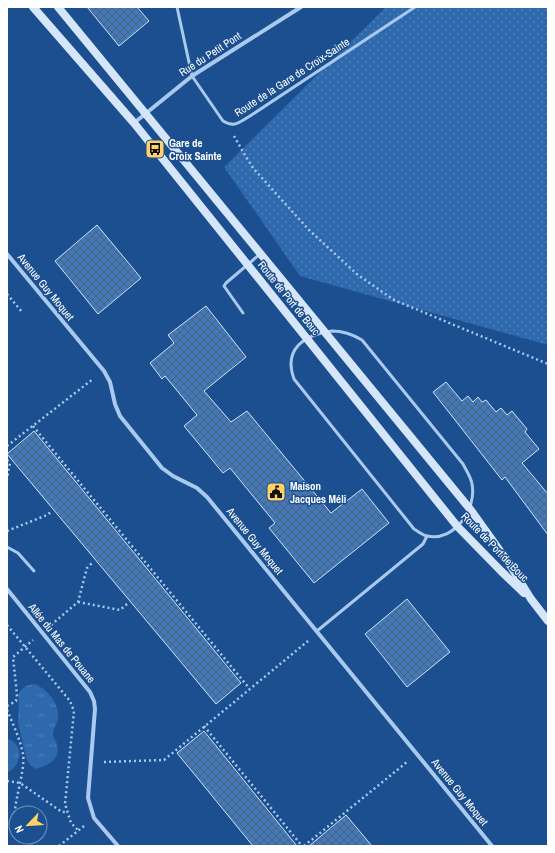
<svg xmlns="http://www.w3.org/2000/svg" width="555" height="853" font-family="'Archivo Narrow',sans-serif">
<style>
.grass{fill:url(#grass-dots)}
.park{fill:url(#park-tufts)}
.building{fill:url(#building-cross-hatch);stroke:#cfe3fa}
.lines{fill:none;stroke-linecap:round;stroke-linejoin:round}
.path{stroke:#a9c9ee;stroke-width:2.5;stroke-dasharray:2 3;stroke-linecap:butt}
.service{stroke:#a9c9ee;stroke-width:3}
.minor{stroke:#a9c9ee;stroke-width:4}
.secondary{stroke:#d6e6fa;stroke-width:8}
.labels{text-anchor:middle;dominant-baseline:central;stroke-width:3;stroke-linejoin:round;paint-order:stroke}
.street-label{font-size:11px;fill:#fff;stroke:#1b4f8f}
.poi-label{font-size:11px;font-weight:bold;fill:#fff;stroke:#1b4f8f;text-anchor:start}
</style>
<defs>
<pattern id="grass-dots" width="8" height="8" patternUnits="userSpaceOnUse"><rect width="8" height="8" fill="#2e69ad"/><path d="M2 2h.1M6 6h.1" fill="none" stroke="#4d80b9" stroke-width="1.8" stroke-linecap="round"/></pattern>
<pattern id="park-tufts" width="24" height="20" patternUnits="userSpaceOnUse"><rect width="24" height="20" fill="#2e69ad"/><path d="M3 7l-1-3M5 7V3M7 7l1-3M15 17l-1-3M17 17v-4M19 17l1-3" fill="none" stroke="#4d80b9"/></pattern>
<pattern id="building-cross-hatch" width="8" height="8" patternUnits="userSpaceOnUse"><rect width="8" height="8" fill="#4478b7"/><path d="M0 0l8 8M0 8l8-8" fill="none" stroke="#486282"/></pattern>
</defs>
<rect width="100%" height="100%" fill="#1b4f8f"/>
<path class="grass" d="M386,7h162v338l-248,-69 -76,-109z"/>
<g class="park">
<path d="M35,684c13,6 25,20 23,35 -1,4 -5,10 -5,15 0,3 4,8 4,11 4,15 -10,21 -22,24l-8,-8 -9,-38 1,-30 4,-5 5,-3z"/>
<path d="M7,739c10,1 15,13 11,22 -2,6 -6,9 -11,12z"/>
</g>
<g class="building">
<path d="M87,7h50l12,14 -30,25z"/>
<path d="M97,225l44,53 -43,36 -43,-53z"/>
<path d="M206,306l40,51 -42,34 27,31 16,-11 84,102 31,-24 27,34 -75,60 -45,-55 6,-5 -45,-55 -7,5 -39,-47 13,-11 -32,-39 -3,3 -12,-16 24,-20 -6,-8z"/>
<path d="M446,382l16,19 6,-5 5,6 5,-5 4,5 4,-2 10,12 5,-4 6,7 5,-4 15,18 -2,3 14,17 -17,14 26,31v41l-43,-58 -3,3 -69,-88z"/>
<path d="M34,431l207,252 -25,21 -209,-250z"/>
<path d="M407,599l43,53 -43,35 -42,-53z"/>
<path d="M204,731l93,115h-44l-76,-93z"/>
<path d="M346,815l26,31h-63z"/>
</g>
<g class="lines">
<g class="path">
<path d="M234,136l8,14 11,18 56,62 49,45 36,25 154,64"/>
<path d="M7,294l15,18"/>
<path d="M33,426l216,262"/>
<path d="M7,446l86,-67"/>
<path d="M7,460l3,3 -3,16"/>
<path d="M7,531l40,-16 4,-3"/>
<path d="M78,602l42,8 7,-6"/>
<path d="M7,625l63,76 4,10 -9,93 6,19 8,8"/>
<path d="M51,625l27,-23 9,-34 6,-6"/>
<path d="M7,706l9,-5 1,-6 -4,-38 20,-17"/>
<path d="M7,710c6,14 13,29 16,44 3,19 -13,56 -7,70"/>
<path d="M204,726l98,120"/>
<path d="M104,762l60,-2 144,-119"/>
<path d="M7,781l13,2 42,29h5"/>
<path d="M29,837l4,9"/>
<path d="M59,846l25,-20"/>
<path d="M304,846l103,-84"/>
</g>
<g class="service">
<path d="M177,7l15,69 31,45c12,7 16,1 27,-5l165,-109"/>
<path d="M243,313l-19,-27 2,-3 34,-29"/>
<path d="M332,331c12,0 20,3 30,9l101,124c3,6 8,13 9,20 5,24 -17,58 -45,52 -5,-1 -9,-5 -13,-7l-120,-150c-11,-30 10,-44 38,-48z"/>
<path d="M7,547l11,6 16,18"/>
<path d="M317,631l106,-87 4,-8"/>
</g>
<g class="minor">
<path d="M134,123l58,-47 109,-69"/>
<path d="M7,254l97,117 6,11 5,22 5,12 42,52 11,8 24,12 10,9 285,349"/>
<path d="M7,589l83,103 4,9 1,8 -7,89 6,20 24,28"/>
</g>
<g class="secondary">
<path d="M33,7l101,116 323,403 44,45 23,22"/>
<path d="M58,7l412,502 40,56 21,34 17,22"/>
</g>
</g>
<defs>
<g id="bus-square" transform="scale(1)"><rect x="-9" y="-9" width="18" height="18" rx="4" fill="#ffd166" stroke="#1b4f8f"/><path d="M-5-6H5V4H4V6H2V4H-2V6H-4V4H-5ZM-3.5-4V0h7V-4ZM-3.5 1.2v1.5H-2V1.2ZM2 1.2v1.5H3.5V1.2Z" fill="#111"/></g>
<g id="civic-square" transform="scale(1)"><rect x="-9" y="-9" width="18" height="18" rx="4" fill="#ffd166" stroke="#1b4f8f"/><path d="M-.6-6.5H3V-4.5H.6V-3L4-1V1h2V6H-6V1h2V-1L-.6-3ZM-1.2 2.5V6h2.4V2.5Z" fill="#111"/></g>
</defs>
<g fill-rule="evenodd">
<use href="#bus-square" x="155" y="149"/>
<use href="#civic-square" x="276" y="492"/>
</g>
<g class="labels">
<g class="street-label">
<text transform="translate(210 54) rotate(-33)">Rue du Petit Pont</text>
<text transform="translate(292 77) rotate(-33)">Route de la Gare de Croix-Sainte</text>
<text transform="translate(46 287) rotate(51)">Avenue Guy Moquet</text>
<text transform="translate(289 298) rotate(51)">Route de Port de Bouc</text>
<text transform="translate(255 541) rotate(51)">Avenue Guy Moquet</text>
<text transform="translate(495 547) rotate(46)">Route de Port de Bouc</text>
<text transform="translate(62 643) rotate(51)">Allée du Mas de Pouane</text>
<text transform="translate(460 792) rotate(51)">Avenue Guy Moquet</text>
</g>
<g class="poi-label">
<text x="169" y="143">Gare de<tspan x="169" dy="13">Croix Sainte</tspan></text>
<text x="290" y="486">Maison<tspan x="290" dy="13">Jacques Méli</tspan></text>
</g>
</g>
<rect width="555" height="853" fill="none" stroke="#ffffff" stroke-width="16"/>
<g transform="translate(28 825) rotate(245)"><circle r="19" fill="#1b4f8f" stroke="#7695bc"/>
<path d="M0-3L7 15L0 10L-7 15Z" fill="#ffd166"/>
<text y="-6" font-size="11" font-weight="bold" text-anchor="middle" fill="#ffffff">N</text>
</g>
</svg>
